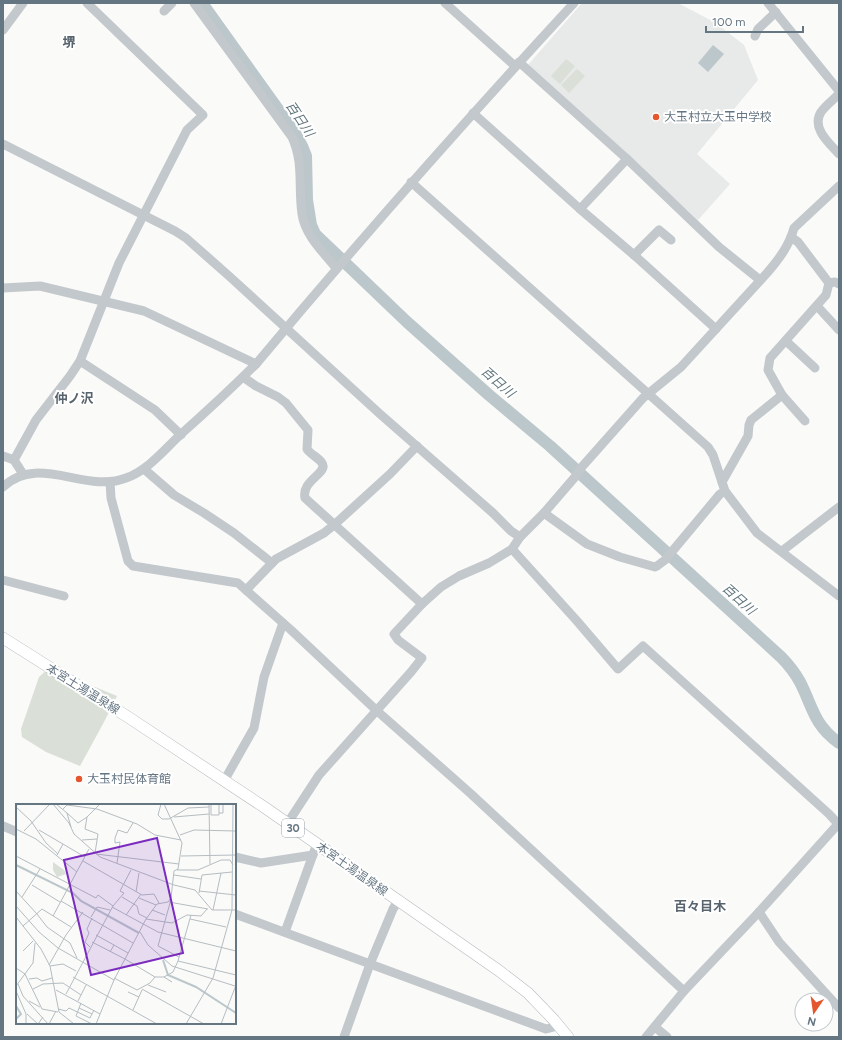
<svg xmlns="http://www.w3.org/2000/svg" width="842" height="1040" font-family="Figtree,'Noto Sans JP',sans-serif">
<style>
.built{fill:#e8e9e9}
.green{fill:#dadfd7}
.water{fill:#bbc7cb}
.lines{fill:none;stroke-linecap:round;stroke-linejoin:round}
.river{stroke:#bbc7cb;stroke-width:12}
.major-casing{stroke:#b5babe;stroke-width:12}
.minor{stroke:#c3c8cc;stroke-width:9}
.major{stroke:#fff;stroke-width:11}
.poi-dot{fill:#e4572e;stroke:#fff;stroke-width:1.5}
.labels{text-anchor:middle;dominant-baseline:central;stroke-width:4;stroke-linejoin:round;paint-order:stroke}
.shield{fill:#fff;stroke:#939fa8;stroke-width:1}
.shield-label{font-size:11px;font-weight:bold;fill:#657683}
.poi-label{font-size:12px;fill:#657683;stroke:#fff;text-anchor:start}
.street-label{font-size:12px;fill:#657683;stroke:#fff}
.neighbourhood-label{font-size:13px;font-weight:bold;fill:#57646e;stroke:#fff}
.water-label{font-size:13px;font-style:italic;fill:#60757c;stroke:#fff}
.inset-river{fill:none;stroke:#bbc7cb;stroke-width:2}
.inset-road{fill:none;stroke:#b5bdc2;stroke-width:1}
.view{fill:#7b2cbf;fill-opacity:0.15;stroke:#7b2cbf;stroke-width:2}
.inset-edge{fill:none;stroke:#657683;stroke-width:2}
</style>
<rect width="100%" height="100%" fill="#fafaf8"/>
<path class="built" d="M582,3h96l38,20 28,22 14,35 -61,74 33,30 -32,36 -170,-155z"/>
<g class="green">
<path d="M566,59l9,7 -15,18 -9,-8z"/>
<path d="M577,69l8,7 -16,17 -8,-8z"/>
<path d="M49,668l68,28 -13,26 -24,44 -34,-14 -24,-15 -1,-8 18,-52z"/>
</g>
<path class="water" d="M713,45l11,9 -16,18 -10,-9z"/>
<g class="lines">
<path class="river" d="M202,3l93,130 7,13 4,10 1,44 4,25 4,9 92,88 82,73 61,51 231,211c7,7 14,16 19,25 13,25 13,42 39,61"/>
<g class="major-casing">
<path id="major" d="M3,638l125,79 136,90 234,163 30,23 26,27 14,17"/>
</g>
<g class="minor">
<path d="M194,3l98,134c12,26 6,49 10,77 3,21 21,38 34,54"/>
<path d="M445,3l70,63"/>
<path d="M768,3l71,88"/>
<path d="M164,11l8,-8"/>
<path d="M3,30l20,-27"/>
<path d="M755,36l3,-7 18,-17"/>
<path d="M519,62l108,97 92,88 41,33"/>
<path d="M839,94c-6,6 -13,11 -18,18 -10,16 8,31 18,42"/>
<path d="M473,113l107,96 47,-50"/>
<path d="M3,144l172,87 11,7 43,38 151,138 113,99 18,18 9,6"/>
<path d="M411,182l297,265 5,8 12,36 32,42 82,63"/>
<path d="M580,209l54,46 82,74"/>
<path d="M634,255l25,-25 12,10"/>
<path d="M829,283l6,-1 4,2"/>
<path d="M3,288l37,-2 104,25 112,53"/>
<path d="M817,306l22,24"/>
<path d="M786,341l29,27"/>
<path d="M80,361l75,49 26,25"/>
<path d="M243,377l13,9 22,11 8,6 22,27 -1,19c4,6 11,8 15,14 7,10 -21,17 -17,35l117,106"/>
<path d="M782,395l23,26"/>
<path d="M3,456l11,4 9,14"/>
<path d="M14,460l22,-40 34,-44 10,-15 39,-98 68,-133 16,-15 -116,-112"/>
<path d="M144,469l30,26 30,18 30,20 38,30"/>
<path d="M110,482l1,16 17,63 5,5 105,17 53,47 85,80 94,83 214,198"/>
<path d="M722,482l26,-46 1,-11 2,-5 31,-25 -14,-25 2,-12 56,-63 3,-12 -31,-41 -7,-5"/>
<path d="M3,487c35,-34 82,7 123,-9 22,-8 37,-27 54,-43 26,-23 51,-46 76,-71 103,-123 209,-243 318,-361"/>
<path d="M544,513l43,31 33,13 35,10 2,-1 8,-6 55,-66 5,-3"/>
<path d="M512,549l65,72 41,48 25,-23 186,168 10,11"/>
<path d="M782,551l57,-44"/>
<path d="M3,580l61,16"/>
<path d="M246,590l30,-31 48,-26 10,-8 56,-51 27,-28"/>
<path d="M224,781l30,-53 10,-51 19,-54"/>
<path d="M287,824l32,-49 92,-103 11,-14 -24,-18 -4,-6 28,-30 19,-17 18,-11 30,-13 23,-14 8,-12 24,-24 31,-36 5,-8 63,-71 38,-31 86,-94c12,-14 22,-27 27,-45l45,-42"/>
<path d="M3,826l14,6"/>
<path d="M235,857l26,6 52,-8"/>
<path d="M759,912l20,30 60,66"/>
<path d="M235,914l311,115 12,-3"/>
<path d="M285,932l30,-83 4,-4"/>
<path d="M655,1027l12,10"/>
<path d="M344,1037l26,-73 23,-55 5,-8"/>
<path d="M646,1037l38,-46 75,-79 80,-89"/>
</g>
<use href="#major" class="major"/>
</g>
<g class="poi-dot">
<circle cx="656" cy="117" r="4"/>
<circle cx="79" cy="779" r="4"/>
</g>
<g class="labels">
<rect class="shield" x="282" y="819" width="22" height="18" rx="3"/>
<g class="shield-label">
<text x="293" y="828">30</text>
</g>
<g class="poi-label">
<text x="664" y="117">大玉村立大玉中学校</text>
<text x="87" y="779">大玉村民体育館</text>
</g>
<g class="street-label">
<text transform="translate(83 689) rotate(32)">本宮土湯温泉線</text>
<text transform="translate(352 869) rotate(35)">本宮土湯温泉線</text>
</g>
<g class="neighbourhood-label">
<text x="69" y="42">堺</text>
<text x="74" y="398">仲ノ沢</text>
<text x="700" y="906">百々目木</text>
</g>
<g class="water-label">
<text transform="translate(300 119) rotate(56)">百日川</text>
<text transform="translate(498 382) rotate(41)">百日川</text>
<text transform="translate(739 599) rotate(42)">百日川</text>
</g>
</g>
<g transform="translate(16 804)">
<rect width="220" height="220" fill="#fafaf8"/>
<path d="M37,58l11,8 2,4 -9,3 -4,-7z" fill="#dadfd7"/>
<path class="inset-river" d="M0,61l57,28 8,8 58,32M147,156l5,15 28,12 40,26M0,202l5,8 -5,5"/>
<path class="inset-road" d="M37,0l16,19 5,11 26,23 74,28 21,5 17,20h24M40,0l11,9 4,14M145,0l-3,11 4,4h7l19,-11 21,-1M193,0l1,60M195,0v11h8v-11M0,3l15,14 15,22 12,11M47,5l4,-4 30,4 40,15 18,11 26,5M51,9l11,10 9,-6M203,9h4v-9M158,13l35,-3M0,25l20,10 41,33M23,26l46,27M8,27l26,-27M164,31l14,-5 42,1M66,36l15,-1M79,49l3,-19 -13,-5 2,-12 13,-13M80,50l83,10M41,51l6,-11M0,52l80,42 2,-3 15,11M165,52l55,-1M67,57l59,34 12,-1 5,9M101,59l3,-21 -5,1v-5l3,-8 9,3 6,-10M161,66h21l23,-10h9l3,5M158,71l27,4M16,81l28,17M0,87l21,23M183,87l37,4M120,88l3,-19M183,89l3,-18 30,-3M6,93l18,-28M106,93l15,9 2,8 8,4M123,94l17,7M45,97l72,42M153,98l39,7M154,99l-12,43 21,11M0,102l23,26 19,16 56,32M96,103l46,25 78,19M136,106l13,5M197,106l8,-37M21,110l10,13 23,16 7,15M110,111l15,-21M37,112l36,-67M0,113l25,32 9,17 9,46 15,12M75,113l6,-10 13,3M130,115l26,4 15,-8 14,1 6,-7M174,115l36,8M7,122l19,-17 29,18M124,128l8,13 24,21 63,20M80,131l18,10M76,138l33,17M74,143l-5,-5 4,-9 -2,-4 5,-11M7,147l10,-10M94,148l4,-7 14,8M109,155l30,18h9l8,5M162,157l58,14M33,161l17,-30 17,-23M34,162l13,-2 13,7M0,164l9,6 17,35 16,3M57,173l84,47M148,173l9,-5 5,-11 13,-46M98,174l23,12 13,-7 5,-6M13,175l8,-1 5,3 10,-3M2,180l5,12 25,28M132,181l18,7M0,182l17,-23 2,-20M17,185l10,-5 20,-1 18,12M126,185l62,35M40,186l44,24M0,187l10,23v10M112,188l11,5M50,190l47,-88 11,-13 -4,-2 11,-21M13,197l11,6M62,197l8,-16M65,199l-5,13 16,8M63,204l13,6M42,205l8,2 3,-3 21,10 4,-8M117,206l9,-20M11,210l11,10 5,-7M33,220l7,-13M80,220l18,-44 32,-61 11,-15 11,-2 3,-4 3,-27 4,-2 4,-26 -18,-39M170,220l27,-46 19,-68 1,-106M205,220l15,-39"/>
<path class="view" d="M141,34l26,115 -92,22 -27,-115z"/>
<rect width="220" height="220" class="inset-edge"/>
</g>
<rect width="842" height="1040" fill="none" stroke="#657683" stroke-width="8"/>
<g transform="translate(814 1012) rotate(193)"><circle r="19" fill="#ffffff" stroke="#c1c8cd"/>
<path d="M0-3L7 15L0 10L-7 15Z" fill="#e4572e"/>
<text y="-6" font-size="11" font-weight="bold" text-anchor="middle" fill="#657683">N</text>
</g>
<path d="M706 26v6h97v-6" fill="none" stroke="#657683" stroke-width="2"/>
<text x="712" y="26" font-size="12" fill="#657683" stroke="#ffffff" stroke-width="3" paint-order="stroke">100 m</text>
</svg>
